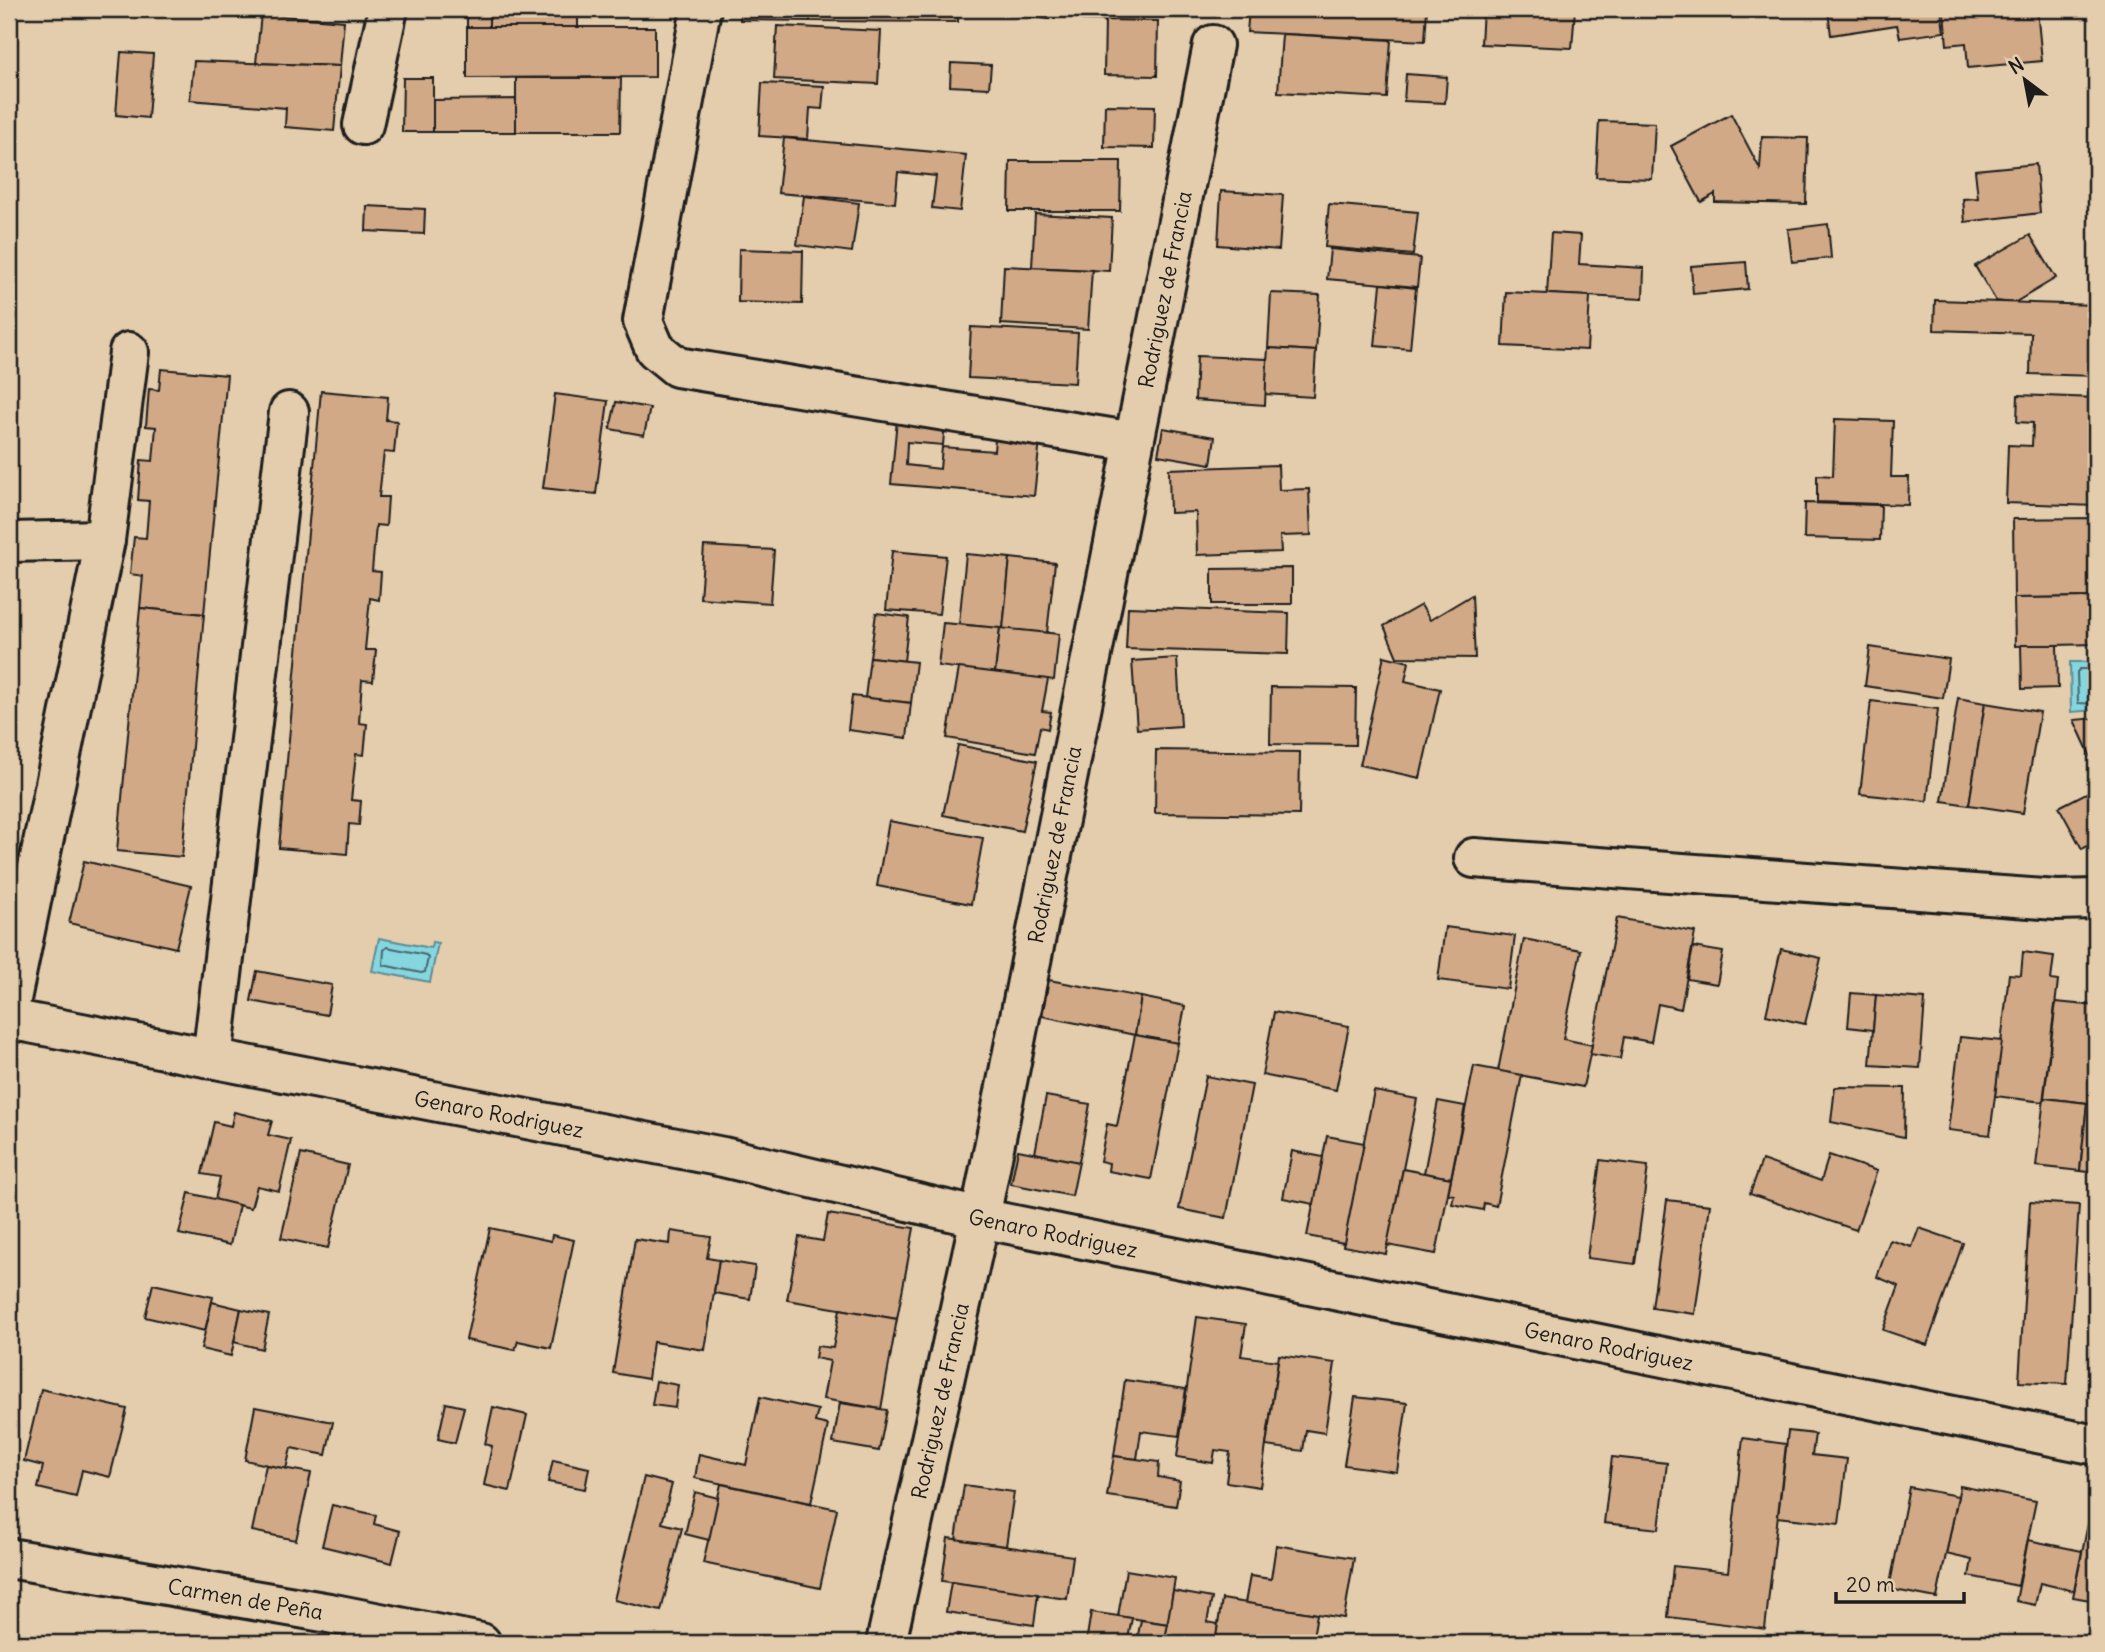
<svg xmlns="http://www.w3.org/2000/svg" width="2105" height="1652" font-family="Delius,sans-serif">
<style>
.water{fill:#86d6e0;stroke:#5c8c92;stroke-width:2}
.lines{fill:none;stroke-linecap:round;stroke-linejoin:round}
.shore{stroke:#46666a;stroke-width:2}
.building{fill:#d1a986;stroke:#1c1c1c;stroke-width:2}
.street-casing{stroke:#1c1c1c;stroke-width:44}
.street{stroke:#e4cdad;stroke-width:38}
.labels{text-anchor:middle;dominant-baseline:central;stroke-width:7;stroke-linejoin:round;paint-order:stroke}
.street-label{font-size:21px;fill:#1c1c1c;stroke:#e4cdad}
</style>
<rect width="100%" height="100%" fill="#e4cdad"/>
<filter id="ink" filterUnits="userSpaceOnUse"><feTurbulence type="fractalNoise" baseFrequency=".0143" numOctaves="2"/><feDisplacementMap in="SourceGraphic" scale="14" xChannelSelector="R" yChannelSelector="G"/><feConvolveMatrix kernelMatrix="1 2 1 2 8 2 1 2 1" color-interpolation-filters="sRGB"/></filter>
<g filter="url(#ink)">
<g class="water">
<path d="M2070,662h26v48l-25,2z"/>
<path d="M379,938l52,10 1,-6 6,1 -8,39 -58,-11z"/>
</g>
<g class="lines">
<g class="shore">
<path d="M2096,669h-16l-3,3 1,31 18,1"/>
<path d="M387,947l39,8 2,3 -3,14 -4,1 -38,-8 1,-15z"/>
</g>
</g>
<g class="building">
<rect x="467" y="9" width="22" height="18"/>
<rect x="489" y="9" width="89" height="18"/>
<path d="M740,9h70v12l-70,-1z"/>
<path d="M810,9h148v13l-148,-1z"/>
<path d="M997,9h53l-1,10 -53,-7z"/>
<path d="M1082,9h60v12l-61,-1z"/>
<path d="M1249,9h178l-2,32 -178,-9z"/>
<path d="M1483,9h92l-3,39 -91,-4z"/>
<path d="M1844,9h97l3,23 -44,6 -3,-13 -66,10 -3,-24z"/>
<path d="M1972,9h65l5,52 -74,7 -2,-25 -19,2 -3,-33z"/>
<path d="M261,14l83,7 -4,45 -84,-3z"/>
<path d="M1105,20l53,1 -1,55 -53,-1z"/>
<path d="M777,26l104,5 -3,53 -104,-5z"/>
<path d="M467,27h188v50l-188,1z"/>
<path d="M1282,34l109,6 -4,58 -109,-6z"/>
<path d="M121,52l32,2 -5,64 -32,-3z"/>
<path d="M194,61l146,5 -6,65 -49,-4 1,-19 -96,-8z"/>
<path d="M951,63l40,2 -2,23 -39,-2z"/>
<path d="M1406,74l41,3 -2,26 -41,-2z"/>
<path d="M403,78h30v54h-31z"/>
<path d="M516,78h105l-1,54h-104z"/>
<path d="M762,83l62,3 -2,23 -12,-1 -2,31 -49,-3z"/>
<path d="M516,99v33h-83v-32z"/>
<path d="M1105,105l50,1 -1,42 -50,-1z"/>
<path d="M1731,114l29,55 2,-32 46,1 -2,66 -91,-2v-8l-14,8 -30,-56z"/>
<path d="M1599,121l56,2 -3,56 -56,-2z"/>
<path d="M784,138l182,17 -6,56 -28,-3 4,-32 -38,-4 -3,31 -117,-10z"/>
<path d="M1010,161h111l-1,50h-111z"/>
<path d="M2036,164l4,49 -75,9 -2,-23 15,-1 -3,-28z"/>
<path d="M1221,191l62,4 -4,55 -61,-5z"/>
<path d="M804,196l55,7 -7,49 -55,-7z"/>
<path d="M1329,204l89,8 -5,43 -88,-8z"/>
<path d="M367,206l58,3 -1,25 -58,-3z"/>
<path d="M1035,214l77,4 -3,53 -77,-4z"/>
<path d="M1828,224l3,34 -39,4 -4,-33z"/>
<path d="M1551,233l30,2 -2,29 65,4 -1,31 -96,-5z"/>
<path d="M2030,235l26,43 -42,25 -18,-2 -21,-35z"/>
<path d="M739,249l64,2 -1,53 -64,-2z"/>
<path d="M1330,249l90,9 -3,29 -90,-8z"/>
<path d="M1746,262l2,27 -55,5 -2,-28z"/>
<path d="M1004,266l88,4 -4,59 -87,-5z"/>
<path d="M1381,284l35,4 -6,61 -35,-3z"/>
<path d="M1506,292l84,4 -3,54 -84,-4z"/>
<path d="M1271,293l49,2 -4,56 -48,-3z"/>
<path d="M1935,300l161,5v71l-66,-2 1,-41 -97,-3z"/>
<path d="M971,327l107,6 -3,50 -107,-5z"/>
<path d="M1268,348l48,3 -3,46 -48,-3z"/>
<path d="M1197,356l70,3 -2,46 -70,-5z"/>
<path d="M161,369l66,6 -23,239 -64,-6 3,-32 -13,-2 4,-37 12,1 3,-37 -11,-1 3,-40 12,1 3,-34 -10,-1 3,-37 10,1z"/>
<path d="M321,391l67,6 -2,23 11,1 -3,32 -10,-1 -5,45h9l-2,29 -10,-1 -4,46 9,1 -2,28 -9,-2 -5,52h11l-3,31 -11,-1 -3,43 8,1 -3,31 -8,-1 -5,46 10,1 -2,24 -10,-1 -2,30 -68,-6z"/>
<path d="M555,394l53,7 -12,93 -53,-6z"/>
<path d="M2018,395l78,3v108l-90,-3 2,-58 24,1 1,-23 -16,-1z"/>
<path d="M616,402l34,6 -6,27 -34,-6z"/>
<path d="M897,419l48,4 -2,22 -36,-3 -1,23 34,4 2,-22 52,4 2,-24 45,4 -7,65 -143,-12z"/>
<path d="M1835,419l58,2 -2,56h18l-1,28 -91,-3v-27l16,1z"/>
<path d="M1163,428l52,9 -4,27 -53,-9z"/>
<path d="M1278,465l1,25 30,-1 2,46 -31,1 1,16 -84,3 -1,-43 -26,1 -1,-44z"/>
<path d="M1805,503l76,2 -1,35 -76,-2z"/>
<path d="M2096,518v79l-82,1 -1,-79z"/>
<path d="M704,546l70,4 -4,53 -70,-5z"/>
<path d="M892,551l54,5 -7,58 -53,-4z"/>
<path d="M966,554l44,4 -7,71 -44,-5z"/>
<path d="M1010,558l45,5 -8,70 -44,-4z"/>
<path d="M1292,568v36h-80v-35z"/>
<path d="M1472,595l3,63 -78,-1 -13,-31 37,-21 9,15z"/>
<path d="M2096,597v47l-81,2 -1,-48z"/>
<path d="M1128,607l161,6 -1,41 -162,-5z"/>
<path d="M140,608l64,6 -22,243 -65,-6z"/>
<path d="M876,613l33,4 -5,44 -34,-4z"/>
<path d="M943,623l57,5 -5,45 -57,-7z"/>
<path d="M1000,628l59,6 -5,46 -59,-7z"/>
<path d="M2021,645h36l1,43 -36,1z"/>
<path d="M1870,647l79,12 -6,39 -78,-12z"/>
<path d="M1384,656l25,6 -4,19 35,8 -20,89 -60,-13z"/>
<path d="M870,657l46,5 -5,41 -46,-5z"/>
<path d="M1177,658l4,68 -44,3 -5,-68z"/>
<path d="M959,668l89,11 -6,32 9,1 -3,17 -8,-2 -5,26 -88,-15z"/>
<path d="M1271,687l85,1 -1,57 -85,-1z"/>
<path d="M852,696l59,7 -4,35 -59,-8z"/>
<path d="M1958,698l27,5 -16,102 -27,-4z"/>
<path d="M1871,701l67,8 -11,92 -67,-7z"/>
<path d="M1985,703l55,9 -17,101 -54,-8z"/>
<path d="M2096,718v50l-22,-48z"/>
<path d="M958,745l79,16 -15,70 -79,-16z"/>
<path d="M1156,750l144,2 -1,63 -144,-2z"/>
<path d="M2092,790l4,9v43l-14,7 -23,-42z"/>
<path d="M889,821l94,17 -12,66 -94,-18z"/>
<path d="M84,861l107,25 -15,62 -107,-25z"/>
<path d="M1617,918l78,14 -14,77 -23,-5 -7,38 -27,-5 -4,22 -30,-5z"/>
<path d="M1445,927l70,9 -7,53 -70,-9z"/>
<path d="M1524,939l57,11 -18,89 29,6 -9,42 -85,-16z"/>
<path d="M1693,947l30,5 -6,32 -30,-5z"/>
<path d="M1781,949l40,9 -16,66 -39,-9z"/>
<path d="M2023,952l31,4 -3,24 7,1 -15,121 -48,-6 14,-122 12,1z"/>
<path d="M257,971l75,14 -5,30 -76,-14z"/>
<path d="M1049,980l92,17 -6,38 -93,-19z"/>
<path d="M1851,993l25,2 -3,35 -25,-3z"/>
<path d="M1876,995l49,4 -5,69 -50,-3z"/>
<path d="M1141,997l44,9 -7,37 -43,-8z"/>
<path d="M2056,1002l40,4v98l-52,-6z"/>
<path d="M1274,1012l75,14 -13,64 -74,-15z"/>
<path d="M1135,1035l43,8 -27,136 -43,-8 1,-8 -9,-2 7,-37 10,2z"/>
<path d="M1960,1037l42,4 -12,94 -42,-5z"/>
<path d="M1474,1066l48,9 -26,131 -12,-3 -1,7 -31,-6 2,-9 -6,-1z"/>
<path d="M1206,1076l46,9 -26,133 -47,-9z"/>
<path d="M1835,1087l70,1 -1,49 -73,-15z"/>
<path d="M1374,1091l43,8 -31,155 -43,-8z"/>
<path d="M1046,1096l44,8 -11,58 -44,-9z"/>
<path d="M2044,1098l43,5 -7,68 -44,-5z"/>
<path d="M1438,1101l27,5 -14,72 -27,-5z"/>
<path d="M2087,1103l9,1v69l-16,-2z"/>
<path d="M234,1112l38,9 -4,14 23,5 -12,51 -22,-5 -6,22 -36,-8 5,-23 -18,-3 12,-52 17,4z"/>
<path d="M1327,1136l37,7 -20,100 -37,-7z"/>
<path d="M1018,1150l61,12 -7,34 -61,-12z"/>
<path d="M1292,1151l31,6 -9,47 -31,-6z"/>
<path d="M301,1154l47,11 -20,83 -47,-10z"/>
<path d="M1829,1155l48,16 -21,59 -106,-36 12,-34 59,21z"/>
<path d="M1600,1160l48,6 -13,98 -48,-6z"/>
<path d="M1403,1169l48,9 -15,76 -49,-9z"/>
<path d="M189,1193l50,12 -9,40 -51,-11z"/>
<path d="M1667,1200l43,5 -15,109 -43,-6z"/>
<path d="M2030,1202l49,3 -12,179 -48,-2z"/>
<path d="M828,1214l86,14 -17,91 -110,-19 12,-63 24,4z"/>
<path d="M490,1228l61,13 1,-6 22,5 -23,108 -33,-7 -3,9 -49,-10z"/>
<path d="M1919,1228l44,15 -36,102 -44,-15 16,-44 -22,-9 13,-37 22,7z"/>
<path d="M671,1231l40,6 -4,21 12,2 -14,90 -52,-8 -5,37 -35,-6 22,-134 35,5z"/>
<path d="M719,1260l36,6 -5,33 -36,-6z"/>
<path d="M153,1284l60,13 -8,34 -60,-14z"/>
<path d="M2096,1299v69h-3z"/>
<path d="M212,1302l29,7 -10,47 -30,-7z"/>
<path d="M241,1309l28,6 -7,34 -28,-7z"/>
<path d="M840,1309l57,10 -16,90 -58,-10 7,-38 -15,-3 2,-12 16,2z"/>
<path d="M1197,1317l49,7 -5,32 37,5 -18,126 -34,-5 4,-30 -15,-2 -2,13 -36,-6z"/>
<path d="M1279,1355l56,8 -10,70 -19,-3 -3,21 -37,-5z"/>
<path d="M1125,1380l61,9 -7,47 -38,-5 -4,28 -23,-3z"/>
<path d="M656,1381l22,4 -3,23 -23,-3z"/>
<path d="M41,1389l86,20 -17,68 -28,-7 -6,27 -38,-9 5,-22 -19,-5z"/>
<path d="M760,1397l58,13 -3,12 13,3 -17,78 -116,-25 4,-24 47,11z"/>
<path d="M1355,1397l52,6 -10,69 -53,-7z"/>
<path d="M446,1403l18,4 -9,36 -17,-4z"/>
<path d="M840,1403l47,7 -8,41 -46,-8z"/>
<path d="M255,1407l78,15 -7,33 -35,-7 -5,21 -41,-9z"/>
<path d="M493,1407l34,8 -17,76 -26,-6 8,-39 -7,-2z"/>
<path d="M1788,1431l27,3 -3,21 35,4 -8,65 -61,-7z"/>
<path d="M1743,1438l43,6 -21,185 -97,-12 5,-51 55,6z"/>
<path d="M1114,1456l45,6 -1,15 22,4 -4,25 -69,-10z"/>
<path d="M1612,1457l55,6 -8,66 -55,-6z"/>
<path d="M553,1460l36,8 -4,21 -37,-7z"/>
<path d="M266,1465l45,8 -15,67 -44,-9z"/>
<path d="M9,1467l9,18 -9,-2z"/>
<path d="M644,1477l28,7 -10,39 20,5 -21,83 -47,-11z"/>
<path d="M721,1484l116,25 -17,79 -117,-25z"/>
<path d="M964,1485l50,7 -8,54 -50,-6z"/>
<path d="M1960,1486l76,15 -18,85 -49,-10 3,-16 -26,-6z"/>
<path d="M1909,1487l49,9 -21,102 -48,-9z"/>
<path d="M695,1492l23,6 -9,42 -24,-6z"/>
<path d="M332,1505l44,10 -2,9 26,7 -8,32 -70,-17z"/>
<path d="M2089,1519l7,2v80l-23,-4z"/>
<path d="M948,1538l125,18 -6,43 -125,-18z"/>
<path d="M2028,1540l54,11 -8,40 -34,-8 -5,22 -19,-4z"/>
<path d="M1276,1545l78,13 -10,60 -99,-15 5,-27 21,3z"/>
<path d="M1126,1570l49,8 -7,46 -50,-8z"/>
<path d="M951,1582l87,12 -4,31 -88,-13z"/>
<path d="M1173,1591l39,7 -5,24 11,2 -3,19h-51z"/>
<path d="M1222,1599l95,15 -5,29h-97z"/>
<path d="M1091,1612l41,6 -4,21 9,1 4,-20 27,4 -4,19h-78z"/>
<path d="M958,1634l39,9h-42z"/>
</g>
<g class="lines">
<g class="street-casing">
<g id="street">
<path d="M701,9l-58,312 12,28 22,18 457,75"/>
<path d="M363,125l25,-116"/>
<path d="M9,542l96,-2"/>
<path d="M1474,858l583,42 39,-1"/>
<path d="M9,1009l96,-469 24,-188"/>
<path id="s1" d="M9,1019l714,138 257,61 1116,227"/>
<path d="M212,1059l77,-647"/>
<path id="s2" d="M9,1558l320,55 152,30"/>
<path id="s3" d="M886,1643l94,-425 233,-1173"/>
</g>
</g>
<use href="#street" class="street"/>
</g>
</g>
<g class="labels">
<g class="street-label">
<text stroke="none"><textPath href="#s3" startOffset="1382">Rodriguez de Francia</textPath></text>
<text stroke="none"><textPath href="#s3" startOffset="816">Rodriguez de Francia</textPath></text>
<text stroke="none"><textPath href="#s1" startOffset="499">Genaro Rodriguez</textPath></text>
<text stroke="none"><textPath href="#s1" startOffset="1066">Genaro Rodriguez</textPath></text>
<text stroke="none"><textPath href="#s1" startOffset="1633">Genaro Rodriguez</textPath></text>
<text stroke="none"><textPath href="#s3" startOffset="248">Rodriguez de Francia</textPath></text>
<text stroke="none"><textPath href="#s2" startOffset="240">Carmen de Peña</textPath></text>
</g>
</g>
<rect width="2105" height="1652" fill="none" stroke="#e4cdad" stroke-width="35"/>
<rect x="18" y="18" width="2070" height="1617" fill="none" stroke="#1c1c1c" stroke-width="2.5" filter="url(#ink)"/>
<g transform="translate(2025 80) rotate(328)" stroke="#e4cdad" stroke-width="5" paint-order="stroke">
<path d="M0-5L12 26L0 18L-12 26Z" fill="#1c1c1c"/>
<text y="-10" font-size="19" font-weight="bold" text-anchor="middle" fill="#1c1c1c">N</text>
</g>
<path d="M1836 1592v10h128v-10" fill="none" stroke="#1c1c1c" stroke-width="3.5"/>
<text x="1846" y="1592" font-size="21" fill="#1c1c1c" stroke="#e4cdad" stroke-width="5" paint-order="stroke">20 m</text>
</svg>
